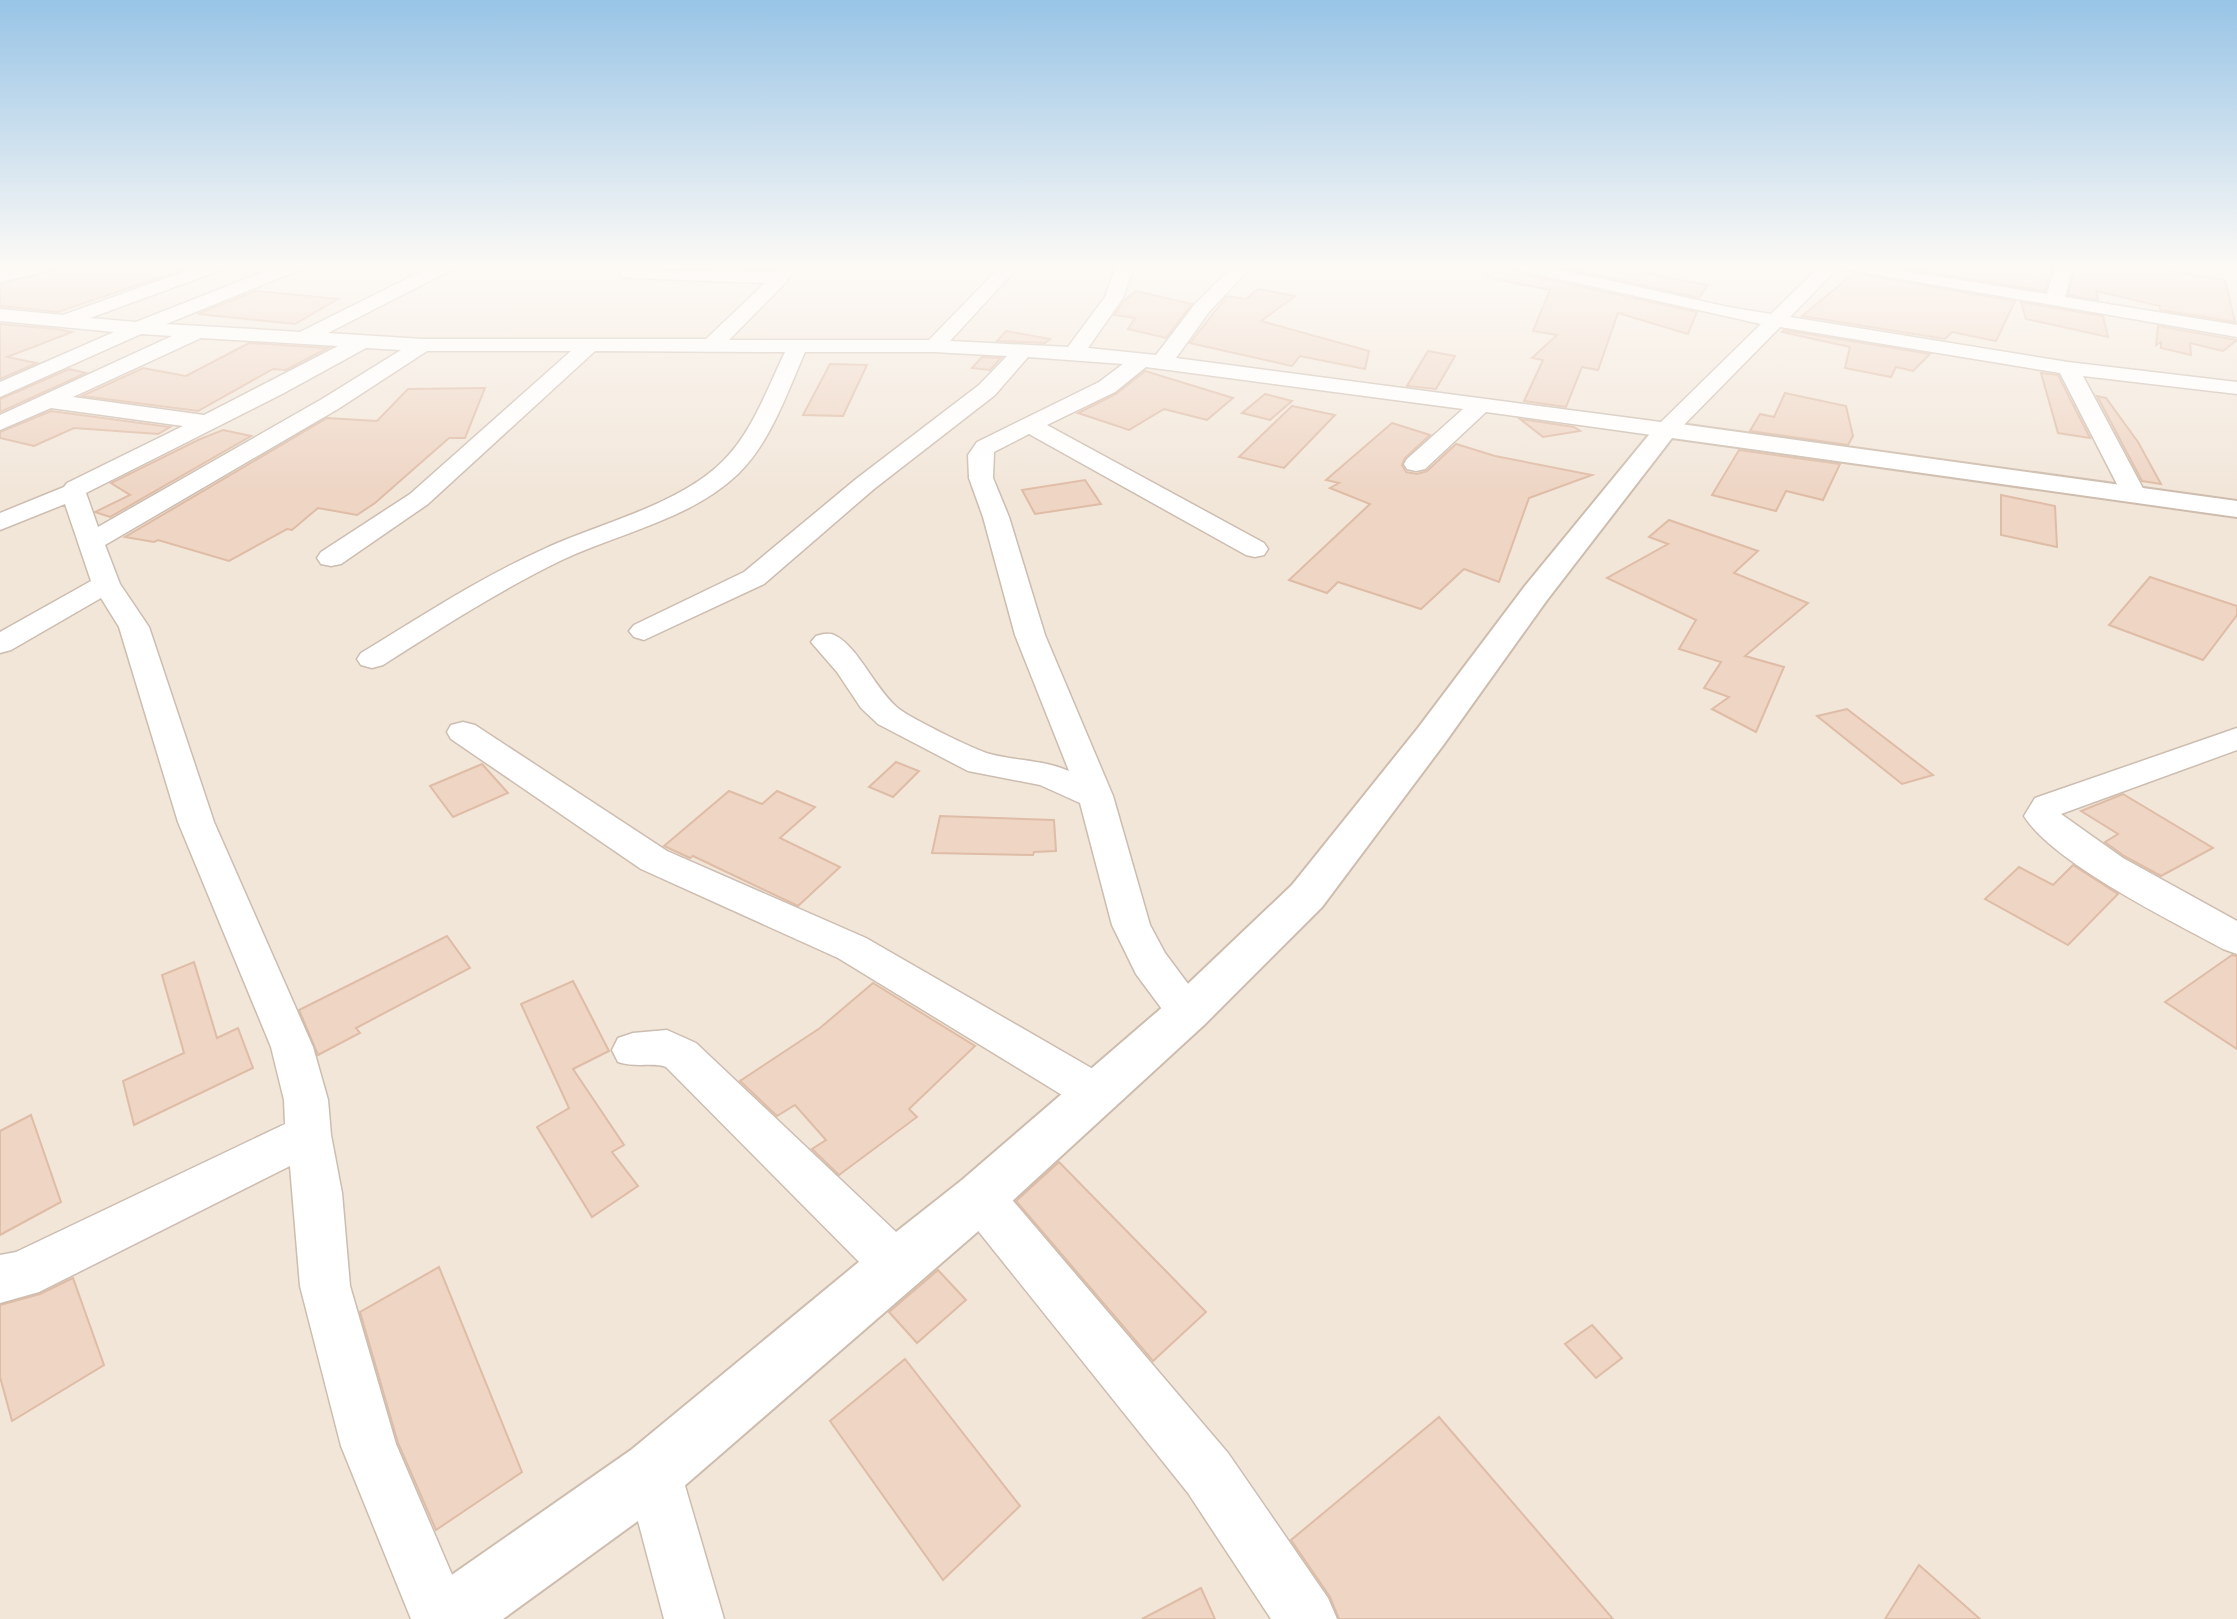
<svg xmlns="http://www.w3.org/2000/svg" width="2237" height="1619" font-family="Raleway,sans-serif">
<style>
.residential{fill:#f2e6d9}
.building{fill:#eed5c4;stroke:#dfbca6;stroke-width:2}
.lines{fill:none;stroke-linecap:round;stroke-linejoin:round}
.minor-casing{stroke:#ccbdb0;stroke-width:3}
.secondary-casing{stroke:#cebdae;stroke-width:4}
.minor{fill:#fff;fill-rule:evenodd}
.secondary{fill:#fff;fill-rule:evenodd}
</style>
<rect width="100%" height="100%" fill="#fbf4ea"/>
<rect class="residential" x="0" y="266" width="2237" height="1353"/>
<g class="building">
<path d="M71,266h113l1,3 -127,43 -58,-6v-22z"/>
<path d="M1486,266h27l5,7 179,39 -9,22 -70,-21 -20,57 -16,-3 -16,40 -42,-6 19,-41 -11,-2 25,-23 -24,-4 17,-41 -65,-13z"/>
<path d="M1555,266h91l-4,7 66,12 -9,13z"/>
<path d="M1888,266h164l-7,25z"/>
<path d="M2075,266h61l89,14 10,42 -75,-12v-4l-64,-15 2,9 -30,-5z"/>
<path d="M1854,273l161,28 -19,40 -44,-9 -7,7 -143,-23z"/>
<path d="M1258,289l37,7 -34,25 108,30 -4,18 -65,-13 -8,10 -102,-23 37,-47 19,3z"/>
<path d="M255,291l83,8 -43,25 -97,-10z"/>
<path d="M1136,291l56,13 -26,34 -38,-9 7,-11 -21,-3 11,-15z"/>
<path d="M2021,302l82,14 5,21 -82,-18z"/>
<path d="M0,324l56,5 16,3 -65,25 30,6 -37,16z"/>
<path d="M2158,326l79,14 -14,11 -33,-8 1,12 -30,-7v-6l-5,3z"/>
<path d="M1784,330l146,24 -17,17 -17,-4 -5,10 -46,-9 5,-21 -68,-15z"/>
<path d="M1006,331l44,8 -5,4 -48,-2z"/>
<path d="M249,343l79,5 -42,22 -13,-1 -75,42 -116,-15 61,-28 43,8z"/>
<path d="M1428,351l27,5 -19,33 -29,-3z"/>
<path d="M982,357l19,1 -11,12 -18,-2z"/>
<path d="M830,364l37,1 -24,51 -40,-1z"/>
<path d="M69,369l17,4 -86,39v-13z"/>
<path d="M1145,371l88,27 -26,22 -43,-11 -35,21 -51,-17 38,-19z"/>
<path d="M2041,373l17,2 32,63 -32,-5z"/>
<path d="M485,388l-20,50h-16l-74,65 -18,12 -39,-7 -26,22 -5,-1 -58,32 -71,-21 -4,2 -29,-5 202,-119 50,3 31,-32z"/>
<path d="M1785,393l61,13 7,30 -5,9 -98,-14 10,-17 14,3z"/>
<path d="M1265,394l27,7 -22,19 -28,-7z"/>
<path d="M2097,396l9,2 32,44 23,42 -19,-3z"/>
<path d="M1292,406l43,9 -51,53 -45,-11z"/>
<path d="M51,411l119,16 -12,7 -84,-6 -40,18 -34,-8v-6z"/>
<path d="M1520,419l54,8 6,4 -37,6z"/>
<path d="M1392,423l38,12 -25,23 -3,7 4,7 11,2 10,-3 29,-27 39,12 97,19 -63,23 -30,84 -35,-13 -43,40 -83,-27 -11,11 -38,-13 81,-76 -40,-16 9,-5 -13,-3z"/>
<path d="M223,430l28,6 -141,81 -15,-5 35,-17 -19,-12 87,-43z"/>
<path d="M1739,450l101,14 -17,36 -37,-9 -10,20 -64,-16z"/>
<path d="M1085,480l16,24 -66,10 -13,-24z"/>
<path d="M2001,495l54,11 2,41 -56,-12z"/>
<path d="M1669,520l89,31 -24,22 74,30 -63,53 39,11 -28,65 -44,-23 17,-12 -25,-9 17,-26 -42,-13 17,-29 -89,-42 61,-34 -19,-7z"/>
<path d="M2150,577l87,29v9l-34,45 -94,-35z"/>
<path d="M1847,709l86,66 -31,9 -85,-68z"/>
<path d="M896,762l23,9 -26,26 -24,-10z"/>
<path d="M482,764l26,29 -55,24 -23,-31z"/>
<path d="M729,791l33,13 15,-13 38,16 -35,31 60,29 -42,39 -105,-50 -3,2 -26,-12z"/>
<path d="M2123,794l90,54 -52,28 -37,-20 -19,-14 13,-8 -37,-23z"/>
<path d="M940,816l114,4 2,31 -22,1 -1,3 -101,-2z"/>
<path d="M2073,865l45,29 -50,51 -83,-46 34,-32 34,18z"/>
<path d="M447,936l23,32 -114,60 4,5 -42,22 -19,-45z"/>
<path d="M2232,955l5,1v93l-72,-47z"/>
<path d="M194,962l23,76 21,-10 15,40 -119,57 -11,-44 61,-28 -22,-78z"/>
<path d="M573,981l36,70 -36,18 51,76 -12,7 26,34 -46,31 -55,-90 32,-19 -48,-104z"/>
<path d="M873,983l102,63 -66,63 8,8 -78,58 -27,-26 14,-9 -31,-35 -18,11 -37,-35 80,-53z"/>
<path d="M31,1115l30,87 -61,33v-104z"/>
<path d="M1059,1162l147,150 -53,49 -137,-160z"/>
<path d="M439,1267l83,205 -86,58 -38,-87 -38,-131z"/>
<path d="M938,1270l28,30 -49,43 -28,-31z"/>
<path d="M73,1278l31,87 -92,56 -12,-44v-72l40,-11z"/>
<path d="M1592,1325l30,33 -26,20 -31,-34z"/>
<path d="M905,1359l115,147 -77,74 -113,-159z"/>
<path d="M1439,1417l174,202h-274l-9,-22 -39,-57z"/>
<path d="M1919,1565l61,54h-95z"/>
<path d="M1201,1588l14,31h-73z"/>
</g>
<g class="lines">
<g class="minor-casing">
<g id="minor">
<path d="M25,266h29l-3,4 -51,12v-10z"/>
<path d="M200,266h24l-3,4 -131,48 46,4 142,-56h24l-3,4 -133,54 134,8 132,-66h22l-3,4 -123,63 95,6h283l59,-56 -136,-5 -6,-1 -3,-4 3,-4 152,3 4,-6h18l-11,16 -57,58h200l72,-74h18l-69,75 118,6 37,-50 11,-31h18l-11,32 -35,50 68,7 39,-51 38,-38h19l-43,46 -33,46 485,64 100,-98 -237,-53 -6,-1 -3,-4h30l183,41 43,7 49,-48h55l172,28 8,-28h18l-8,31 172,28v12l-399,-69 -48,49 278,45 169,20v12l-154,-18 63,118 -3,5 -9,2 -9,-2 -3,-5 -62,-121 -280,-46 -106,108 -8,2 -180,-25 -61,57 -9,2 -9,-2 -3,-5 3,-5 56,-50 -317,-42 -31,25 -68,33 217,118 4,6 -4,6 -9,2 -9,-2 -217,-121 -35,18 -1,26 16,39 36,118 68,161 37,129 15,28 44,59 -6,12 -15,4 -15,-4 -37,-50 -24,-49 -32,-122 -40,-18 -72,-14 -90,-47 -17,-16 -24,-36 -26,-30 5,-6c6,-2 14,-4 20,0 23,12 40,55 63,73 13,10 76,41 91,45 26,7 54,6 79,17l-54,-136 -32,-118 -14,-39 -1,-23 9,-13 122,-60 24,-18 -95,-7 -33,38 -121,94 -110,95 -120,56 -10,-3 -5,-6 5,-6 110,-53 112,-93 123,-94 28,-29 -73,-4h-129c-18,41 -34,89 -66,121 -47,46 -120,60 -177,87 -62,30 -121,68 -179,105l-11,3 -11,-3 -4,-6 4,-6c61,-37 120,-76 185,-105 55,-25 132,-43 176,-86 30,-29 45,-73 63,-110l-190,-1 -167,153 -87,60 -10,2 -10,-2 -4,-6 4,-6 89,-58 161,-143h-144l-89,58 -233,136 15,39 29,43 65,195 99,225 15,53 3,35 11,58 8,93 46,158 75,175h-60l-70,-173 -41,-160 -10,-120 -251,126 -39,11v-48l16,-3 269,-128 -1,-24 -13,-53 -93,-225 -59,-195 -18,-29 -90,52 -11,3v-21l91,-51 -26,-77 -65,26v-17l64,-26 3,-4 116,-57 -132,-18 -51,22v-15l172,-79 -31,-2 -141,63v-15l114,-50 -114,-11v-12l63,6zM201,338l137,8 -134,69 -131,-18zM366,348l35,2 -79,49 -224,128 -12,-34 198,-100z"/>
<path d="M463,722l12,3 192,126 199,87 246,142 6,13 -6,13 -16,5 -16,-5 -242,-148 -197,-89 -190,-130 -4,-7 4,-7z"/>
<path d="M2237,728v22l-176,64 62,44 114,63v33l-14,-5c-51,-28 -170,-86 -199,-133l11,-18z"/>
<path d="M667,1030l29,13 217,205 8,17 -8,17 -17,6 -17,-6 -213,-215c-12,-5 -30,1 -48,-5l-6,-12 6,-12 15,-5z"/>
<path d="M980,1176l17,6 231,271 100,145 9,21h-66l-83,-126 -225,-281 -7,-15 7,-15z"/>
<path d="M653,1444l20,8 8,20 43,147h-60l-39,-147 8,-20z"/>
</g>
</g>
<g class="secondary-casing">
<path id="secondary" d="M1666,422l571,79v16l-565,-79 -125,162 -103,144 -122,163 -118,118 -206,189 -323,280 -172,125h-89l9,-24 208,-145 246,-203 85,-67 210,-181 120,-114 126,-157 107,-142 132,-161z"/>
</g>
<use href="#minor" class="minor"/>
<use href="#secondary" class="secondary"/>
</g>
<linearGradient id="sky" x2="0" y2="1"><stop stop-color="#98c4e6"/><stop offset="0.54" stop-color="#fdfaf6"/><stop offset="1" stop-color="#fdfaf6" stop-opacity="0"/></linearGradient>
<rect width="2237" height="492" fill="url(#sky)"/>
</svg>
